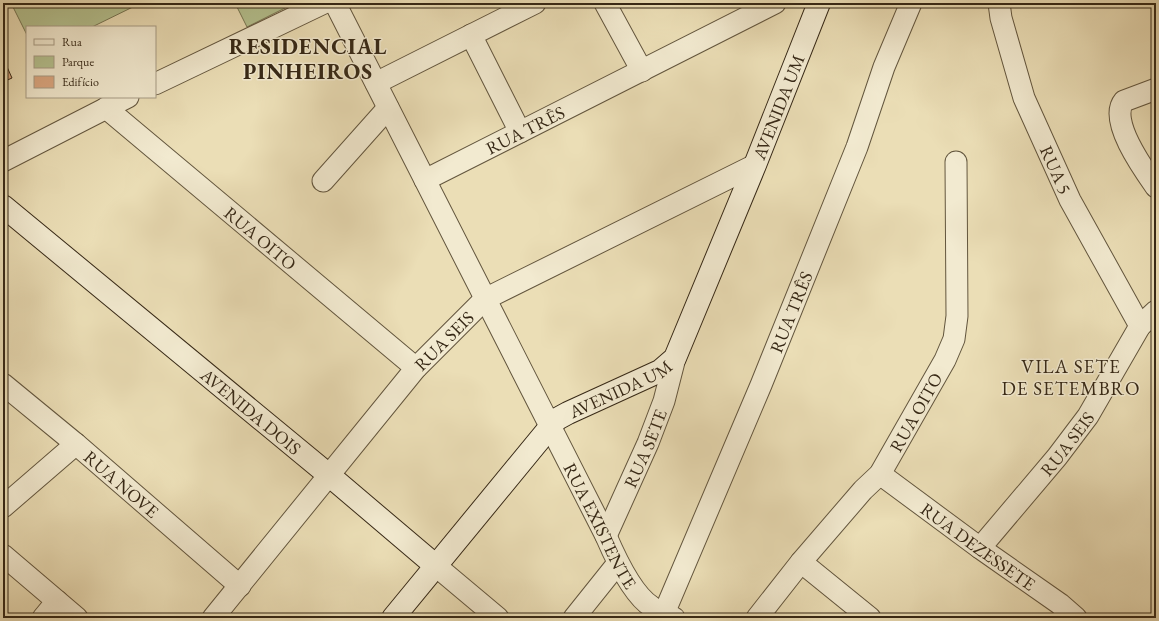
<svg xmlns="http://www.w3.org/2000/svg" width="1159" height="621" font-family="'EB Garamond',serif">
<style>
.green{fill:#b5c290;stroke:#767553}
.building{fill:#dba781;stroke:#362816}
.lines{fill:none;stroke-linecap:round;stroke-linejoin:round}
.street-casing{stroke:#63563e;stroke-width:23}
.secondary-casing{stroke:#362816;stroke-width:24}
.street{stroke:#f2ead0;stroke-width:21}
.secondary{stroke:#f2ead0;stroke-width:22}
.labels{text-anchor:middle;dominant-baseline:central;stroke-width:3;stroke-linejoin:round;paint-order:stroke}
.street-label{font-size:18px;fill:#362816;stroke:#f2ead0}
.neighbourhood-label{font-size:19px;letter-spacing:1px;fill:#362816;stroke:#f2ead0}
.district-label{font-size:22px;font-weight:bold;letter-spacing:1px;fill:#362816;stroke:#f2ead0}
</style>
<rect width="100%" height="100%" fill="#ebdeb6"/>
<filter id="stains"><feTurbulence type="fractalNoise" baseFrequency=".005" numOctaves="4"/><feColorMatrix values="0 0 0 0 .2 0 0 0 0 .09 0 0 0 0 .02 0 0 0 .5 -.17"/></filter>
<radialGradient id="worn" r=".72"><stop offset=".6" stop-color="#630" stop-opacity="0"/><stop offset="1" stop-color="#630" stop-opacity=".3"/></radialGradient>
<g class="green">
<path d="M11,3h130l-49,24h-65v8z"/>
<path d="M235,3h60l-48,24z"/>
</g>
<path class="building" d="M3,58l9,20 -9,4z"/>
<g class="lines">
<g class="street-casing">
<g id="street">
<path id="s1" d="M335,3l271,533c9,21 27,59 46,71 7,5 15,8 22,11"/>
<path d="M605,3l37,68"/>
<path id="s2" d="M999,3l2,15 23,80 46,102 70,126"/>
<path d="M471,35l49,97"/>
<path d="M376,83l159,-80"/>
<path d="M155,84l169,-81"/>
<path d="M1156,89l-32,12c-16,19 20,69 32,86"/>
<path id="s3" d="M106,108l310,260"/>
<path d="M3,161l125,-64"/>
<path id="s4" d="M425,180l350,-177"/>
<path d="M323,181l65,-73"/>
<path id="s5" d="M3,384l73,60 164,142"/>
<path id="s6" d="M880,474l100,74 80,56 16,14"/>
<path d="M3,507l73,-63"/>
<path id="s7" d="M606,536l42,-93 16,-42 11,-43"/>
<path id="s8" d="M980,548l77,-91 31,-41 52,-90 16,-15"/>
<path d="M3,555l74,63"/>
<path d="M801,562l69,56"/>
<path d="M436,566l62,52"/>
<path d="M43,618l14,-17"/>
<path id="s9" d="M213,618l203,-250 69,-69 270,-134"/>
<path d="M574,618l44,-55"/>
<path id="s10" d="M662,618l99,-233 96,-238 27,-80 27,-64"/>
<path id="s11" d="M757,618l44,-56 62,-72 17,-16 65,-114 9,-21 3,-23 -1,-154"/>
</g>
</g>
<g class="secondary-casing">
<g id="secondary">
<path id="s12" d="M3,206l327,270 106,90"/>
<path id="s13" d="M393,618l157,-191 7,-8 11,-6 92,-42 15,-13 80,-193 64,-162"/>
</g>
</g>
<use href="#street" class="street"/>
<use href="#secondary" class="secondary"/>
</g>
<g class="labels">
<g class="street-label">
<text stroke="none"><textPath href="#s13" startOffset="663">AVENIDA UM</textPath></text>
<text stroke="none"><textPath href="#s4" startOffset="112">RUA TRÊS</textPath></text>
<text stroke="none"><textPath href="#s2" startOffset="177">RUA 5</textPath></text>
<text stroke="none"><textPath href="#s3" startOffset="202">RUA OITO</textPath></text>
<text stroke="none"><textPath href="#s10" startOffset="332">RUA TRÊS</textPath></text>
<text stroke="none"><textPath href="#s9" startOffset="361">RUA SEIS</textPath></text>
<text stroke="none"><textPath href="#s13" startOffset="328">AVENIDA UM</textPath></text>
<text stroke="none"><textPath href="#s12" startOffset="322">AVENIDA DOIS</textPath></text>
<text stroke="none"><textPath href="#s11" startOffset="261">RUA OITO</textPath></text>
<text stroke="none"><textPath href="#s8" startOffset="136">RUA SEIS</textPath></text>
<text stroke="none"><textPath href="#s7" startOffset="96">RUA SETE</textPath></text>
<text stroke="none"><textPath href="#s5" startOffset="155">RUA NOVE</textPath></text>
<text stroke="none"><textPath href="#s1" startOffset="586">RUA EXISTENTE</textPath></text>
<text stroke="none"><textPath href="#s6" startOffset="122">RUA DEZESSETE</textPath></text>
</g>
<g class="neighbourhood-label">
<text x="1071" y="366">VILA SETE<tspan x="1071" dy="22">DE SETEMBRO</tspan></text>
</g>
<g class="district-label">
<text x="308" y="46">RESIDENCIAL<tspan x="308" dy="25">PINHEIROS</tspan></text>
</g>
</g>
<rect width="1159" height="621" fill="none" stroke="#ebdeb6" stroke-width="16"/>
<rect x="4" y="4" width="1151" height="613" fill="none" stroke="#362816" stroke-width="2"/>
<rect x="8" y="8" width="1143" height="605" fill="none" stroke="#362816"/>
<rect x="26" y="26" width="130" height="72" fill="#f2ead0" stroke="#a79c86"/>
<rect x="34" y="39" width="20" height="6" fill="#f2ead0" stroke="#a79c86"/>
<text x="62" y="46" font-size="12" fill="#362816">Rua</text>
<rect x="34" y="56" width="20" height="12" fill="#b5c290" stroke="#a79c86"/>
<text x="62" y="66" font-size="12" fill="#362816">Parque</text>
<rect x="34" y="76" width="20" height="12" fill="#dba781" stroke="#a79c86"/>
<text x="62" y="86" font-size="12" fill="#362816">Edifício</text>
<rect width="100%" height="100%" filter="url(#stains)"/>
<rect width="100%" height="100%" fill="url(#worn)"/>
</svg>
